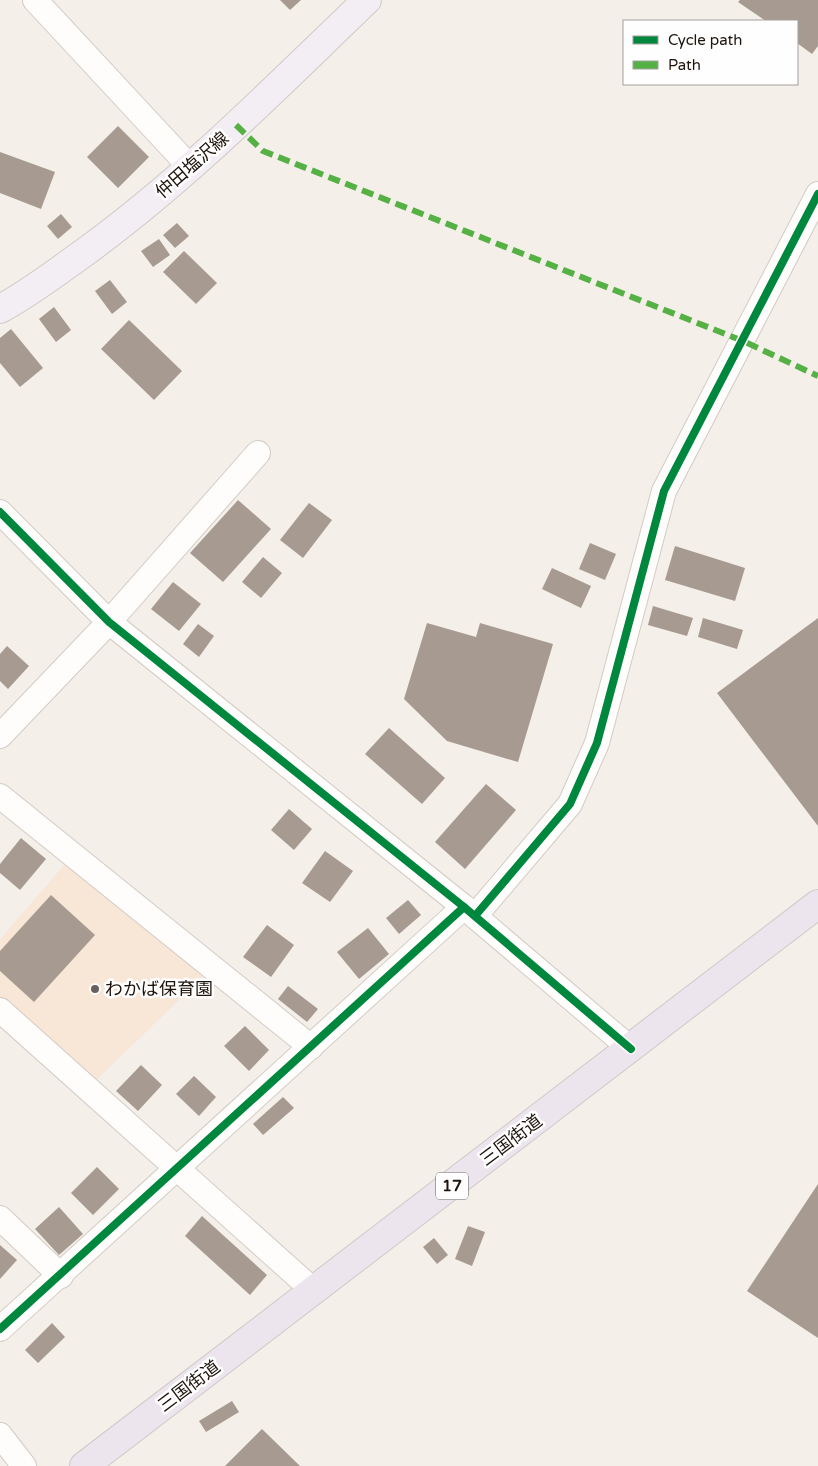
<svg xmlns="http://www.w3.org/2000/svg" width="818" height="1466" font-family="'Varela Round','Noto Sans JP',sans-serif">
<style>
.built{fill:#f8e6d7}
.building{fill:#a69a91}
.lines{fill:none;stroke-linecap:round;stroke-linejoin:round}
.minor-casing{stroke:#d3cbc4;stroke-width:26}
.major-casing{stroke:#cecac7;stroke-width:30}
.highway-casing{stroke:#cecac7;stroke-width:30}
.minor{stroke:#fefdfc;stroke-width:24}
.major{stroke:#f3eef3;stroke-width:28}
.highway{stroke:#ece5ee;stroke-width:28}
.quiet{stroke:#55b144;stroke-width:6;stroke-dasharray:12 6;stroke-linecap:butt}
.cycleway-casing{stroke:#fefefe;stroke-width:11}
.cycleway{stroke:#00873e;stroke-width:8}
.poi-dot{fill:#69615a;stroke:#fefefe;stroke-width:2}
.labels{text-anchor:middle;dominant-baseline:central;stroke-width:5;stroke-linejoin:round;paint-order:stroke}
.shield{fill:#fefefe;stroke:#615a55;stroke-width:1}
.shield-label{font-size:16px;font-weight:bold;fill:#1e140c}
.street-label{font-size:18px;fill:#1e140c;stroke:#fefefe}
.poi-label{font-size:18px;fill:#1e140c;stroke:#fefefe;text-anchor:start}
</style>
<rect width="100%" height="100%" fill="#f5efea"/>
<path class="built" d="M73,855l140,112 -126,122 -87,-79v-71z"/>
<g class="building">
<path d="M280,0h21l-11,10z"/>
<path d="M740,0h78v46l-6,8 -15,-11v-22h-31l-28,-19z"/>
<path d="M118,126l31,31 -31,31 -31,-31z"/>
<path d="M0,152l55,20 -14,37 -41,-16z"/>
<path d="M61,214l11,13 -14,12 -11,-13z"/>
<path d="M177,223l12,13 -14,12 -12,-13z"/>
<path d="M159,239l11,16 -17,12 -12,-16z"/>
<path d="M184,251l33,32 -21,21 -33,-32z"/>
<path d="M110,280l17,22 -15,12 -17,-23z"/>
<path d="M54,307l17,23 -15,12 -17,-23z"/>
<path d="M129,320l53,51 -28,29 -53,-51z"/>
<path d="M11,329l32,39 -23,19 -20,-24v-25z"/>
<path d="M238,500l33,29 -48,53 -33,-29z"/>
<path d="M309,503l23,17 -29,38 -23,-18z"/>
<path d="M590,543l26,11 -11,26 -26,-11z"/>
<path d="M675,546l70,22 -10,33 -70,-21z"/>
<path d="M263,557l19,16 -21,25 -19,-16z"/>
<path d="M552,568l39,18 -10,22 -39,-19z"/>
<path d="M173,582l28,22 -22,27 -28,-22z"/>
<path d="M653,606l40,12 -6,18 -39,-11z"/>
<path d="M703,618l40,12 -6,19 -39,-12z"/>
<path d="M818,618v208l-101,-133z"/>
<path d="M427,623l49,14 4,-14 73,21 -35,118 -71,-21 -43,-42z"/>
<path d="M198,624l16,12 -15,21 -16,-13z"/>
<path d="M7,646l22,20 -21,23 -8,-8v-27z"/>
<path d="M389,728l56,50 -23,26 -57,-50z"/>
<path d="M486,784l30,26 -51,59 -30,-27z"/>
<path d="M289,809l23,20 -18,21 -23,-20z"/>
<path d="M21,838l25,21 -26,31 -20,-17v-9z"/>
<path d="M325,851l28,20 -23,31 -28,-19z"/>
<path d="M51,895l44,40 -61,67 -34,-31v-20z"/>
<path d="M408,900l13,15 -22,19 -13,-16z"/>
<path d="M267,925l27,20 -23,32 -28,-20z"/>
<path d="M368,928l21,26 -30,25 -22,-27z"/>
<path d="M288,986l30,23 -11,13 -29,-23z"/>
<path d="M245,1026l24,24 -20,21 -25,-25z"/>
<path d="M141,1065l21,20 -24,26 -22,-20z"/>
<path d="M194,1076l22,21 -17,19 -23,-22z"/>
<path d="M283,1097l11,11 -31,27 -10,-11z"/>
<path d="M97,1167l22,22 -26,26 -22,-22z"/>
<path d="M818,1184v154l-71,-47z"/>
<path d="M59,1207l24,27 -24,21 -24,-26z"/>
<path d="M202,1216l65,59 -17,20 -65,-59z"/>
<path d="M468,1226l17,6 -13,34 -17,-7z"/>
<path d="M434,1238l14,17 -11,9 -14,-17z"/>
<path d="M0,1245l17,15 -17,19z"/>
<path d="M52,1323l13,14 -27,26 -13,-13z"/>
<path d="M232,1401l7,11 -33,20 -7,-11z"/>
<path d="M262,1429l38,37h-75z"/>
</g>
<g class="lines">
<g class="minor-casing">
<g id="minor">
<path d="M35,0l156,168"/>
<path d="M0,512l109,110 355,285 167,142"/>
<path d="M0,736l109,-114 149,-169"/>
<path d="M0,796l311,251"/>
<path d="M475,916l95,-112 27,-61 67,-252 154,-297"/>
<path d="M0,1010l314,281"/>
<path d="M0,1218l61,58"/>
<path d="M0,1329l464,-422"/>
<path d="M0,1435l24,31"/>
</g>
</g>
<g class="major-casing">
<path id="major" d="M0,309c30,-16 57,-37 85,-57 102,-74 191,-165 282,-252"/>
</g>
<g class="highway-casing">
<path id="highway" d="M84,1466l734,-562"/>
</g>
<use href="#minor" class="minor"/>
<use href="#major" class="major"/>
<use href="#highway" class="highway"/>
<path class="quiet" d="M236,125l27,26 480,190 75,35"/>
<g class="cycleway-casing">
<g id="cycleway">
<path d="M0,512l109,110 355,285 167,142"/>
<path d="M475,916l95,-112 27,-61 67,-252 154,-297"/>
<path d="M0,1329l464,-422"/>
</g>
</g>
<use href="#cycleway" class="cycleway"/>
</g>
<circle class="poi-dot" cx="95" cy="989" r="5"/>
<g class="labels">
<rect class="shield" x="436" y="1172.5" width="32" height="27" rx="4"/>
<g class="shield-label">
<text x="452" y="1186">17</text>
</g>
<g class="street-label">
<text transform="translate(192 165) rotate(-41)">仲田塩沢線</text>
<text transform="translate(511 1140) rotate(-37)">三国街道</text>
<text transform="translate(189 1386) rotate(-37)">三国街道</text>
</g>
<g class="poi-label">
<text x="105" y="989">わかば保育園</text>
</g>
</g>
<rect x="623" y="20" width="175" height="65" fill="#fefefe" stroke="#a4a09d"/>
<rect x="633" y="36" width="25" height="8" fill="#00873e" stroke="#a4a09d"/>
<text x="668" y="45" font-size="15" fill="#1e140c">Cycle path</text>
<rect x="633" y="61" width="25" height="8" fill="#55b144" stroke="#a4a09d"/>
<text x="668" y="70" font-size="15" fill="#1e140c">Path</text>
</svg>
